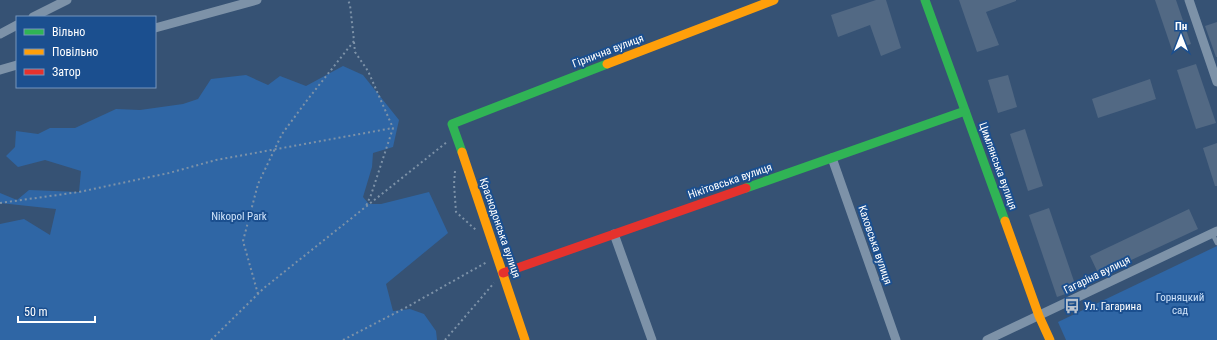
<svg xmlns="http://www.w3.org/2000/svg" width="1217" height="340" font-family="'Roboto Condensed',sans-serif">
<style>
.green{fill:#2f66a5}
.building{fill:#526984}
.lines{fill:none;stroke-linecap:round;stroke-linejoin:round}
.path{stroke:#7d92a8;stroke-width:2;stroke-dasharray:2 3;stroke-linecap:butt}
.lane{stroke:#7d92a8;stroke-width:4.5}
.street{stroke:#7d92a8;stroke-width:9}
.fast{stroke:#30b455;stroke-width:9}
.slow{stroke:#ff9f0a;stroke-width:9}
.jam{stroke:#e5322d;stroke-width:9}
.labels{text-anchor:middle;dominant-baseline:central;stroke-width:4;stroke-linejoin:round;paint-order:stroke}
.street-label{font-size:11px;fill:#fff;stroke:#1b4f8f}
.park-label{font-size:11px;fill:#cfe3fa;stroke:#1b4f8f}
.poi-label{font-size:11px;fill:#fff;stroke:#1b4f8f;text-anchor:start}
</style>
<rect width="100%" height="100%" fill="#365274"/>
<g class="green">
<path d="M343,66l20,9 36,45 -6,27 -20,6 -1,14 -9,30 6,7h12l48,-12 19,41 -62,51 7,27 17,-2 14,5 12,17 1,9h-437v-116l24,-5 26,16 6,-26 -56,-6v-10l17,7 12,-10 50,2 2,-21 -36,-11 -27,7 -12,-11 9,-9 1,-16 22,3 12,-6h25l41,-19 24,1 43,-6 15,-5 13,-20 35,-4 22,10 12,-9 26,10z"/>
<path d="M1217,246v94h-151l-8,-18z"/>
</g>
<g class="building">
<path d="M876,0h10l15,48 -20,8 -11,-31 -32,12 -7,-22z"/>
<path d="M959,0h57v1l-30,11 13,33 -22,7z"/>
<path d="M1155,0h21l15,44 -19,6z"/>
<path d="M1217,22v35h-1l-11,-31z"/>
<path d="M1196,64l20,59 -20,6 -19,-59z"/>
<path d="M1008,75l9,32 -19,6 -10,-33z"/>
<path d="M1150,79l6,20 -58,19 -6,-19z"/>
<path d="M1025,129l18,57 -15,5 -18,-57z"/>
<path d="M1217,143v43h-2l-12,-38z"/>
<path d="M1049,208l28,82 -20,7 -28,-82z"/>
<path d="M1189,209l9,20 -99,46 -9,-19z"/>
</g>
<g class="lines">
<g class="path">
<path d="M354,42l1,10 13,19 25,57 -22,67 -5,11"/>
<path d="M455,171l-1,13 2,28 20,18"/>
<path d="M0,203l79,-11 90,-19 47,-13 177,-32"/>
<path d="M258,294l-15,-53 15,-57 24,-50 26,-35 46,-58 -4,-36 -2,-5"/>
<path d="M211,340l53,-52 183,-146"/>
<path d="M343,340l64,-33 80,-45"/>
<path d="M445,340l49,-57"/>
</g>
<path class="lane" d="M1212,233l5,10"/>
<g class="street">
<path d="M1189,0l28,82"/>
<path d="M33,17l34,-17"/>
<path d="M155,28l102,-28"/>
<path d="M0,34l17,-9"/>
<path d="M0,70l17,-5"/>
<path d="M832,158l64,182"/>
<path d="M614,234l38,106"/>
<path d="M987,340l230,-109"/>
</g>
<g class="fast">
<path d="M925,0l80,221"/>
<path d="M462,152l-10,-28 155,-60"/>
<path d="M746,188l219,-77"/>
</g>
<g class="slow">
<path d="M607,64l167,-64"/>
<path d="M462,152l63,188"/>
<path d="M1005,221l34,95 11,24"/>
</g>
<path class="jam" d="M503,273l243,-85"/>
</g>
<defs>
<g id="bus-bare" transform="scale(1.2)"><path d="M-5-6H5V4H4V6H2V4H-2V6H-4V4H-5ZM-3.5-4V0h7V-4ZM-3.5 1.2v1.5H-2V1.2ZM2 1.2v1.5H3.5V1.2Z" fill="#b9c2ce" stroke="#1b4f8f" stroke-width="2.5" paint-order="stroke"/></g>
</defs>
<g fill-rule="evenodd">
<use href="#bus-bare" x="1072" y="306"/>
</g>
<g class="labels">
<g class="street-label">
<text transform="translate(608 51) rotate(-21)">Гірнична вулиця</text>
<text transform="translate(998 166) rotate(70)">Цимлянська вулиця</text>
<text transform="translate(730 181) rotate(-19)">Нікітовська вулиця</text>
<text transform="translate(500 228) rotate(71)">Краснодонська вулиця</text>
<text transform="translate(875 245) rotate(71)">Каховська вулиця</text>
<text transform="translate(1097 275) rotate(-26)">Гагаріна вулиця</text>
</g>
<g class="park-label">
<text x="239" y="216">Nikopol Park</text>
<text x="1180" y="297">Горняцкий<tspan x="1180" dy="13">сад</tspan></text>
</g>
<g class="poi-label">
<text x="1084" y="306">Ул. Гагарина</text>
</g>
</g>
<rect x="16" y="16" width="140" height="72" fill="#1b4f8f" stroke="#7695bc"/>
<rect x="24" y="29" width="20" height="6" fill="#30b455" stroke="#7695bc"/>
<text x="52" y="36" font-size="12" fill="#ffffff">Вільно</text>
<rect x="24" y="49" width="20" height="6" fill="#ff9f0a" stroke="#7695bc"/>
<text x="52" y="56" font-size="12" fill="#ffffff">Повільно</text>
<rect x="24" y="69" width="20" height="6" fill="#e5322d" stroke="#7695bc"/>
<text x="52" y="76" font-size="12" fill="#ffffff">Затор</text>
<g transform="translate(1181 36)" stroke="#1b4f8f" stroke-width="3" paint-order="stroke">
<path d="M0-3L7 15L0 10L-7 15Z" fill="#ffffff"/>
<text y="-6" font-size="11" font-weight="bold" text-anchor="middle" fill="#ffffff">Пн</text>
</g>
<path d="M18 316v6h77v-6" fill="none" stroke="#ffffff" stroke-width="2"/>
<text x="24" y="316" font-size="12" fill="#ffffff" stroke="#1b4f8f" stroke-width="3" paint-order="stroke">50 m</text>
</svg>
